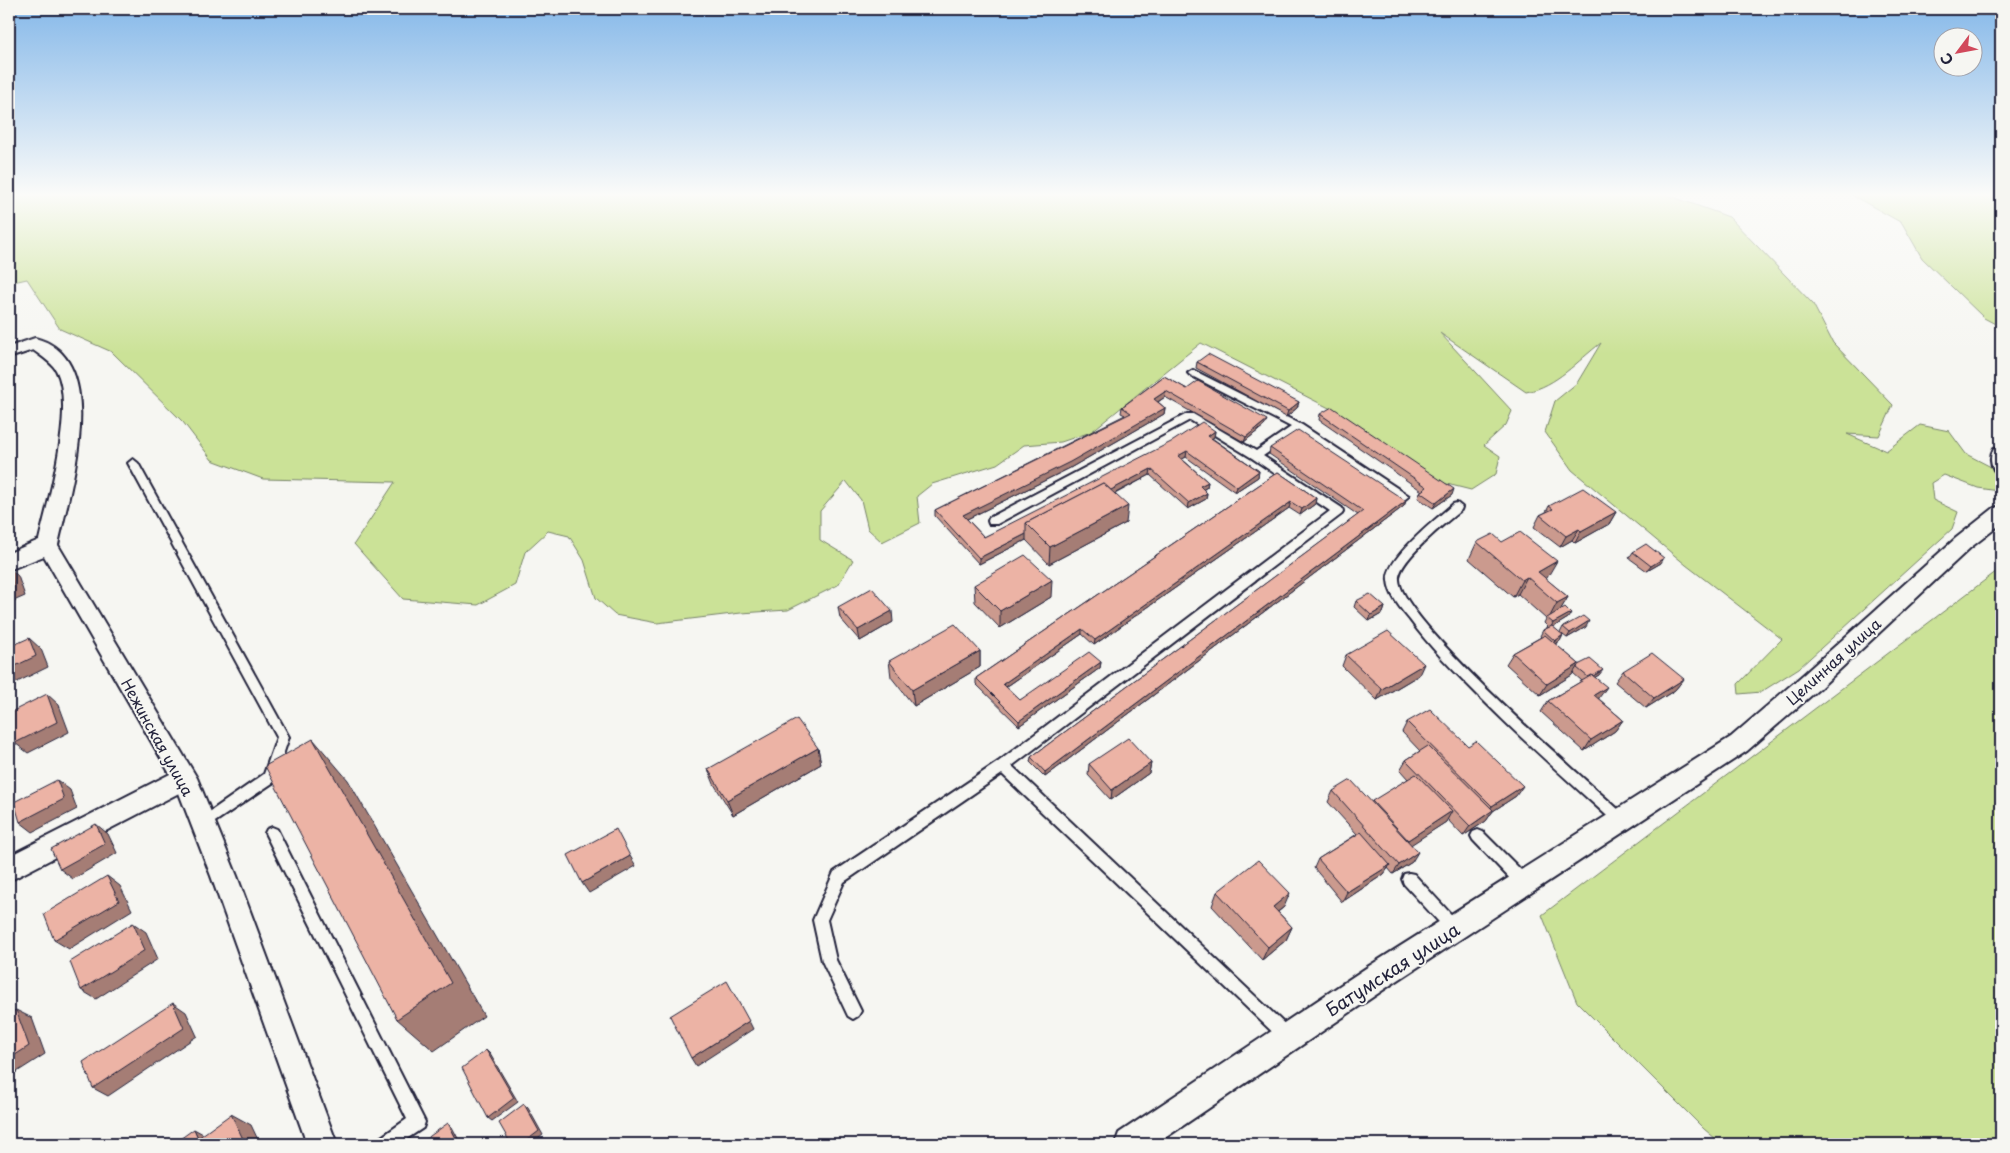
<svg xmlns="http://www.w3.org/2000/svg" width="2010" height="1153" font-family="'Playpen Sans',sans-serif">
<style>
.green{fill:#cbe297;stroke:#768269}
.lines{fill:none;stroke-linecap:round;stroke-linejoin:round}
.service-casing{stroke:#22223b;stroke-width:4}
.minor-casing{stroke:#22223b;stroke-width:4}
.service{fill:#f6f6f2;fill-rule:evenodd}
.minor{fill:#f6f6f2;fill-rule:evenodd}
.wall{fill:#cb9a8e;stroke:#22223b}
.shaded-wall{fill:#a57d74;stroke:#22223b}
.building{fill:#ecb3a5;stroke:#22223b}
.labels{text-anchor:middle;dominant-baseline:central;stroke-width:4;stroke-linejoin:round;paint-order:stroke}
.street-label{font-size:15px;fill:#22223b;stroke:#f6f6f2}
.near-street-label{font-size:18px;fill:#22223b;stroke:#f6f6f2}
</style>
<rect width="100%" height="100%" fill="#f6f6f2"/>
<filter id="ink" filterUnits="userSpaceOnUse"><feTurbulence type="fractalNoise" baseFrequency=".02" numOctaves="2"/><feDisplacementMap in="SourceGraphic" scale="10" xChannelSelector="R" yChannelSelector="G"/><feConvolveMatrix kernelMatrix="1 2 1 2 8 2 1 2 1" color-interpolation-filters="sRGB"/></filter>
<g filter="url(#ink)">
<g class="green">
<path d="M9,193h1653l67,24 84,87 20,39 60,62 -14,31 -32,-2 39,17 34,-26 29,6 17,23 27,14 6,23 -21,-3 -34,-13 -13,8 2,17 25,12 -6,17 -153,139 -38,24 -22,2 -1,-10 44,-45 -96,-74 -114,-95 -27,-38 10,-31 22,-18 24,-40c-24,18 -44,43 -75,49l-86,-59 72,78 -6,14 -22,20 16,11 -4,18 -25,16 -28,-7 -112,-74 -130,-66 -110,89 -30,10 -37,3 -27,19 -65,20 -15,12 3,27 -38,19 -14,-13 -7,-29 -15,-19 -26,30v29l33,20 -15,25 -50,25 -47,3 -84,10 -42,-8 -19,-17 -12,-38 -15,-24 -21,-5 -23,21 -10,33 -37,20 -75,-6 -49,-55 41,-62 -132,-3 -51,-19 -29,-38 -71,-70 -52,-23 -33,-50 -18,4z"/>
<path d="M1848,193h153v134l-17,-9 -62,-60 -20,-35z"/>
<path d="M2001,568v576h-279l-18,-15 -127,-127 -35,-87z"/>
</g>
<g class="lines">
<g class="service-casing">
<g id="service">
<path d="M1193,370l109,55 107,71 -5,4 -4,-1 -102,-67 -35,24 79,52 1,3 -1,3 -330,252 281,266 3,5 -3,5 -5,3 -5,-3 -281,-268 -158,108 -17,38 9,40 25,51 -3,5 -5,3 -5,-3 -26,-55 -9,-41 21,-48 164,-110 332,-251 -78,-53 -62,-38 -193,104h-8l-1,-3 1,-3 198,-104h6l63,37 35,-24 -101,-52 -2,-2z"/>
<path d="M133,459l5,4 151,274 -15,45 -71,48 -5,-2 -2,-4 2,-4 66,-46 13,-37 -149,-274z"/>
<path d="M1457,503l5,4 -1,3c-14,12 -64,51 -62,70 3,42 189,202 228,237l2,4 -2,4 -5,2 -5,-2c-47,-43 -96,-86 -141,-132 -23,-23 -47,-47 -66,-73 -9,-11 -21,-25 -22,-40 -3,-21 50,-62 65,-76z"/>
<path d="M272,827l5,2 148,293 -2,6 -24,16h-21l2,-6 27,-19 -140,-282 -2,-4 2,-4z"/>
<path d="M1478,830l5,2 46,46 2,5 -2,5 -5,2 -5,-2 -46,-48 -2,-4 2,-4z"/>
<path d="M1409,873l5,1 45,49 2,5 -2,5 -5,2 -5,-2 -45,-49 -2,-5 2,-5z"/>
</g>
</g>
<g class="minor-casing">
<g id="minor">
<path d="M35,338c78,20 34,154 23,207l139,233 40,98 100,268h-30l-96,-268 -32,-83 -170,88v-25l161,-82 -126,-218 -35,14v-17l30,-13c9,-39 37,-134 17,-170 -5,-8 -15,-14 -23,-20l-24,8v-11z"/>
<path d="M2001,447v25l-7,-2c-4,-7 -4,-15 0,-22z"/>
<path d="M2001,506v18l-31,24 -150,140 -73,63 -358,235 -233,158h-41l4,-11 250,-167 362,-229 73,-63 152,-136 38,-30z"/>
</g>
</g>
<use href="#service" class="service"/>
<use href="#minor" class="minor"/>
</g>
<g class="wall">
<path d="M1197,362l102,40 -2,6 -11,9 -90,-49z"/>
<path d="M1164,376l23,13 78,36 -21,17 -79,-45 -7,5 7,6 -1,6 -94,54 -103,51 17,18 231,-106 -1,6 -2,1 47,33 -1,6 -23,15 -49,-35 -4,2 26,23 -1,5 -4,3 4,3 -1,6 -18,10 -38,-34 -35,19 11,29 -77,41 -23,-24 -47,24 -44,-48v-6l190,-95 -4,-2 1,-6z"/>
<path d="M1320,414l132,81 -19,13 -15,-10 2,-6 2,-1 -103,-71z"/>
<path d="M1270,448l136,53 -2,5 -359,271 -15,-15 1,-5 327,-242 -89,-61z"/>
<path d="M1278,472l38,26 -1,6 -15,11 -11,-7 -195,137 -12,-11 -76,53 14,13 81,-38 -1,6 -81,58 -43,-42v-6z"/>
<path d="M1549,506l67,6 -7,12 -34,19 -3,-3 -12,7 -26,-20 6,-12 6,-3z"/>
<path d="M1477,542l70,36 -1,1 22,18 -8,13 8,8 -15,9 7,6 3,-6h23l-19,11 -4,-3 -3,6 -5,3 24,20 20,11 -4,2 4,22 24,21 -8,11 -31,20 -43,-39 7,-11 34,-20 -9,-8 -1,2 -32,20 -34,-31 7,-11 28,-16 -1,-1 3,-6 5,-3 -4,-4 2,-4 -28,-25 -5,3 -44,-38z"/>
<path d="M1633,552l28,11 -14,8 -18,-13z"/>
<path d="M974,585l77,12 -51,31 -25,-26z"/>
<path d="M1356,601l29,6 -2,6 -14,8 -15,-14z"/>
<path d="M838,607l55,15 -33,19 -20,-23z"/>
<path d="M980,651v16l-66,39 -23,-29 -2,-16z"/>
<path d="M1346,655l73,20 -42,25 -35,-34z"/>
<path d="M1623,671l61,8 -9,11 -29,18 -31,-26z"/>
<path d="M1407,722l109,74 -23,15 -7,10 -23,15 -16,-17 -1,3 -35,22 1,18 -19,12 -5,-6 -4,6 -42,28 -28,-34 4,-9 39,-25 -29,-32 5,-11 39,11 36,-23 -8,-9 6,-10 14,-9 -18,-19z"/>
<path d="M818,748l3,16 -88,51 -19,-31 -6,-15z"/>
<path d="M1151,763l-2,10 -38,27 -23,-25 1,-11z"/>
<path d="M1217,892l67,15 -6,5 14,15 -6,13 -24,20 -50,-54z"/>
</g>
<g class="shaded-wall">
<path d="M1166,391l-1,6 -12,8 1,-6z"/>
<path d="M1299,402l-2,6 -11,9 2,-6z"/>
<path d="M1165,408l-1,6 -94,54 -107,53v-6z"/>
<path d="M1267,420l-2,5 -21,17 2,-5z"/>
<path d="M1215,431l-1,6 -7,5 1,-6z"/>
<path d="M1187,451l-1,6 -9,5 1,-6z"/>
<path d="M1151,469l-1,6 -113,59 -4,-4z"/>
<path d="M1259,471l-1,6 -23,15 2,-5z"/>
<path d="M1208,482l-1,5 -8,5 1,-6z"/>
<path d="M1454,489l-2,6 -19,13 3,-5z"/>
<path d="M1207,493l-1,6 -18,10 1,-6z"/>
<path d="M1316,498l-1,6 -15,11 2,-6z"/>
<path d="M1406,501l-2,5 -359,271v-5z"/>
<path d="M1291,502l-2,6 -195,137 1,-5z"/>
<path d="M1128,506l-2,17 -77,41 1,-17z"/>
<path d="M1616,512l-7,12 -34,19 6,-12z"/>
<path d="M1579,529l-7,11 -12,7 6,-11z"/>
<path d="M1026,534v6l-47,24v-6z"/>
<path d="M1664,558l-3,5 -14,8 4,-5z"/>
<path d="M1557,561l-10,17 -11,7 2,-13z"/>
<path d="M9,568l9,8 7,20 -16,7z"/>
<path d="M1527,577l-9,17 -5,3 9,-17z"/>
<path d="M1052,580l-1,17 -51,31v-17z"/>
<path d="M1568,597l-10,17 -10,6 9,-17z"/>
<path d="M1385,607l-2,6 -14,8 2,-6z"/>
<path d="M892,611l1,11 -33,19 -2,-11z"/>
<path d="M1571,613l-3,5 -18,11 3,-6z"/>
<path d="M1589,621l-3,6 -19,11 3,-5z"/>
<path d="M1082,629v5l-79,55v-5z"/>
<path d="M1563,635l-3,6 -9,5 4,-5z"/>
<path d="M29,638l12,11 7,18 -39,19v-17z"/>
<path d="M980,651v16l-66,39 -2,-16z"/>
<path d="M1101,662l-1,6 -81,58v-5z"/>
<path d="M1424,664l-5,11 -42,25 5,-11z"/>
<path d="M1579,664l-7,11 -32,20 7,-11z"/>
<path d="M1603,670l-4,5 -14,8 4,-5z"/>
<path d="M1684,679l-9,11 -29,18 8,-10z"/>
<path d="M1607,687l-8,11 -12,8 7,-11z"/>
<path d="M47,694l12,11 10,27 -41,21 -13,-10z"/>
<path d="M1623,720l-8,11 -31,20 7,-11z"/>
<path d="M313,739l35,41 136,236 -50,35 -37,-32z"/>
<path d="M818,748l3,16 -88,51 -6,-15z"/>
<path d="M1151,763l-2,10 -38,27 1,-10z"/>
<path d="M57,780l13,10 7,19 -44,23 -13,-10z"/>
<path d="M1523,786l-7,10 -23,15 -7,10 -23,15 7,-10 16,-11 6,-9z"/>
<path d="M1452,811l-6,11 -43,28 5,-10z"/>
<path d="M96,824l12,10 9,19 -44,26 -13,-10z"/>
<path d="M1418,852l-6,10 -19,12 6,-9z"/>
<path d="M630,856l6,10 -47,27 -7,-10z"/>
<path d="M1390,865l-6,9 -42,28 5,-10z"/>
<path d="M107,876l13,10 12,24 -63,39 -15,-9z"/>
<path d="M1290,893l-6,14 -17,13 6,-13z"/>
<path d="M133,923l13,9 12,27 -62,40 -15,-9z"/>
<path d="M1292,927l-6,13 -24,20 6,-13z"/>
<path d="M173,1003l13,9 11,24 -89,60 -15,-8z"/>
<path d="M16,1010l16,8 13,36 -36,23v-18z"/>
<path d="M749,1021l4,8 -57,37 -5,-8z"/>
<path d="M486,1050l4,4 28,48 -26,19 -4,-3z"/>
<path d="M524,1104l4,4 15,27 -12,9h-9z"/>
<path d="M231,1114l20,11 9,19h-24z"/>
<path d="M448,1123l4,4 9,17h-2z"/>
<path d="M194,1129l20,11 -16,-2z"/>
</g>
<g class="building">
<path d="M1208,354l91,48 -11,9 -91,-49z"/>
<path d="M1164,376l23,13 11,-8 69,39 -21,17 -80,-46 -12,8 11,9 -95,54 -107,53 21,22 189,-96 29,-19 13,9 -7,5 51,35 -22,16 -50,-36 -9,5 30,26 -8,4 7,7 -18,10 -38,-34 -40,21 -8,-7 -77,40v11l-47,24 -44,-48 196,-97 -9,-6z"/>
<path d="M1332,407l122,82 -18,14 -16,-11 7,-5 -107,-73z"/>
<path d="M1298,430l108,71 -361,271 -14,-15 332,-246 -93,-63z"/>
<path d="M1278,472l38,26 -14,11 -11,-7 -196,138 -13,-11 -79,55 17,16 69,-48 12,10 -82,59 -43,-43z"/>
<path d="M1103,483l25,23 -78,41 -24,-24z"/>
<path d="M1583,488l33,24 -35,19 -2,-2 -13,7 -26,-21 13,-6 -4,-3z"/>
<path d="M1520,532l37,29 -19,11 30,25 -11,6 -30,-26 -5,3 -45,-38 16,-8 9,8z"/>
<path d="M1646,544l18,14 -13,8 -18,-14z"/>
<path d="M1025,555l27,25 -52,31 -26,-26z"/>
<path d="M9,572l4,13 -4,2z"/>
<path d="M872,588l20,23 -34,19 -20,-23z"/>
<path d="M1370,594l15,13 -14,8 -15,-14z"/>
<path d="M1565,607l6,6 -18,10 -6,-5z"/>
<path d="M1583,616l6,5 -19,12 -7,-6z"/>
<path d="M955,624l25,27 -68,39 -23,-29z"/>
<path d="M1552,626l11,9 -8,6 -12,-11z"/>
<path d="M1388,631l36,33 -42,25 -36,-34z"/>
<path d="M1545,635l34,29 -32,20 -34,-31z"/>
<path d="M29,638l7,18 -27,13v-22z"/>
<path d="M1652,653l32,26 -30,19 -31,-27z"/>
<path d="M1590,659l13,11 -10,6 -1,-1 -4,2 -11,-9 1,-3z"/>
<path d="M1592,675l15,12 -13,8 29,25 -32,20 -43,-39z"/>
<path d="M47,694l10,28 -42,21 -6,-19v-11z"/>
<path d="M1430,709l38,37 8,-5 47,45 -31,20 -85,-84z"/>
<path d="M797,719l21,29 -91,52 -19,-31z"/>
<path d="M1128,738l23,25 -39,27 -23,-26z"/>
<path d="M313,739l138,244 -54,36 -132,-253z"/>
<path d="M1428,746l65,64 -23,16 -64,-66z"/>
<path d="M1416,774l36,37 -44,29 -36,-39z"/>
<path d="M57,780l7,19 -44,23 -6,-20z"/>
<path d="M1351,780l67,72 -19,13 -66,-74z"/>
<path d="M96,824l9,20 -45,25 -9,-20z"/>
<path d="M616,829l14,27 -48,27 -14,-28z"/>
<path d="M1361,832l29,33 -43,27 -29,-33z"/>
<path d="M1258,860l32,33 -17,14 19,20 -24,20 -51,-55z"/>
<path d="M107,876l12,25 -65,39 -10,-26z"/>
<path d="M133,923l12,27 -64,40 -11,-28z"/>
<path d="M727,981l22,40 -58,37 -21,-42z"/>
<path d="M173,1003l11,25 -91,60 -10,-26z"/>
<path d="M16,1010l13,36 -20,13v-45z"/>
<path d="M486,1050l28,48 -26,20 -26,-50z"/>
<path d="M524,1104l15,27 -17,13h-11l-12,-21z"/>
<path d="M231,1114l12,25 -7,5h-63l21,-15 4,9z"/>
<path d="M448,1123l11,21h-40z"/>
</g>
</g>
<linearGradient id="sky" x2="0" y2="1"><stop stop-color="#85b8e9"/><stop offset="0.55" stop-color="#fbfbf9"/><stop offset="1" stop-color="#fbfbf9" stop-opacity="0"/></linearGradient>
<rect width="2010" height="354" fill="url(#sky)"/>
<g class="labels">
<g class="street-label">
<text transform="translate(1833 661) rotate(-42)">Целинная улица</text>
<text transform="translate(158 737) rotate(61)">Нежинская улица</text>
</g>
<g class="near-street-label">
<text transform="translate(1392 969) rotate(-33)">Батумская улица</text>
</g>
</g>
<rect width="2010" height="1153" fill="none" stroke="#f6f6f2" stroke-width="30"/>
<rect x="15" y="15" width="1980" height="1123" fill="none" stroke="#22223b" stroke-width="2" filter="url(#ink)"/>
<g transform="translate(1958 52) rotate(238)"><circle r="24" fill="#f6f6f2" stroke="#a1a1a9"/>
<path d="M0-4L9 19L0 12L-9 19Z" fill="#d1495b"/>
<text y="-8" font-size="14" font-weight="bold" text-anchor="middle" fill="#22223b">С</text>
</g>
</svg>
